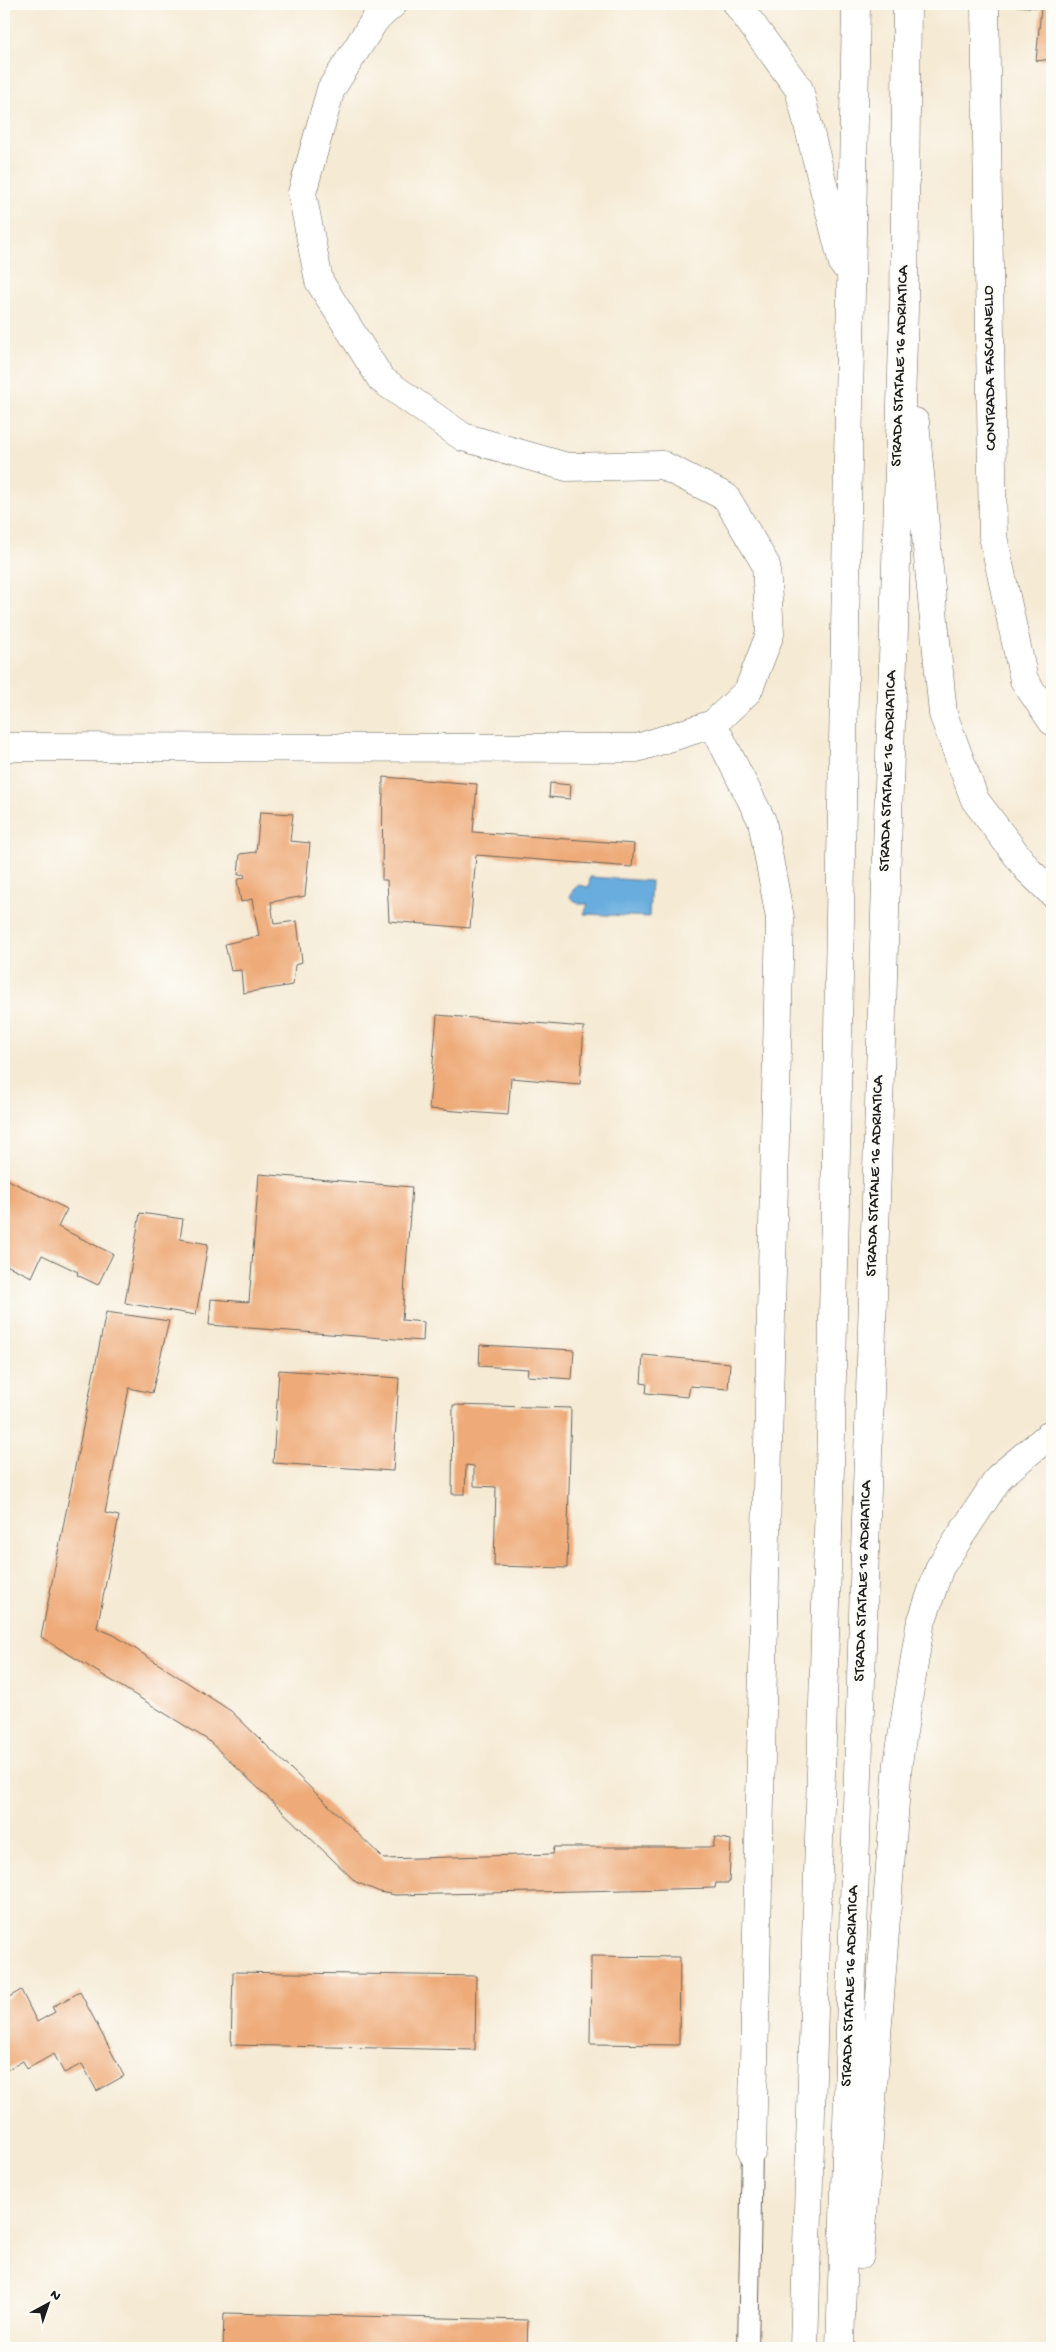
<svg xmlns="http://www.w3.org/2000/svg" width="1056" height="2352" font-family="'Gochi Hand',sans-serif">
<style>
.water{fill:#69adde;stroke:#42647d}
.building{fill:#eeaa78}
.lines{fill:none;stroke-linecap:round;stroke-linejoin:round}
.lane-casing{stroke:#68645c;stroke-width:22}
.street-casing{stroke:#68645c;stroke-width:29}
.secondary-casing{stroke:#68645c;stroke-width:29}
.highway-casing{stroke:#68645c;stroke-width:29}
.lane{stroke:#fff;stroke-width:20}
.street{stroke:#fff;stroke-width:28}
.secondary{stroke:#fff;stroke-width:28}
.highway{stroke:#fff;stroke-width:28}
.labels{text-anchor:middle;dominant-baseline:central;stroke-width:4;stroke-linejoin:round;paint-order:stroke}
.street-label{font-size:16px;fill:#1c1c1c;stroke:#fdfcf7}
</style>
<rect width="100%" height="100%" fill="#fdfcf7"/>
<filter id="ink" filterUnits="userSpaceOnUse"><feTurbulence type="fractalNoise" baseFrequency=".02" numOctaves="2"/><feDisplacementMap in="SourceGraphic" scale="10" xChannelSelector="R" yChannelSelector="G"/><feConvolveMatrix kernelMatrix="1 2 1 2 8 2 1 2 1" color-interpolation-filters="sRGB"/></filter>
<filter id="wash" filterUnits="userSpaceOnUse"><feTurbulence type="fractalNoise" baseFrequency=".0096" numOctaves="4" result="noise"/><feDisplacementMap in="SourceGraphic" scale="20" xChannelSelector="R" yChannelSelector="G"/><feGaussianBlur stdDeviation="1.12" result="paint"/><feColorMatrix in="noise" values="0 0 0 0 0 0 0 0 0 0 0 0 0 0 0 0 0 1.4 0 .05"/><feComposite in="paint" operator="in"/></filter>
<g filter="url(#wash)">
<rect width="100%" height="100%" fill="#f5ead4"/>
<path class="water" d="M590,877l61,4 -2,36 -65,-3 4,-10h-9l-9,-7 3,-7 6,-5 10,2z"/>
<g id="blocks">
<g class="building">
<path d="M1016,4h36v55l-16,2 5,-53 -25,-2z"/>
<path d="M383,777l94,7 -4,48 161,12 -2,23 -156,-12 -6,73 -81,-7 -2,-41h-5z"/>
<path d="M550,783l21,2 -1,14 -21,-2z"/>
<path d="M260,812l33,2 -3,27 20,2 -5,53 -34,6 3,22 23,-3 5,41 -7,3 -2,20 -50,8 -2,-23 -10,1 -6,-27 34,-8 -7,-37 -11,3 -4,-22 8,-3 -1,-3 -6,1 2,-21 16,-2z"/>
<path d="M437,1015l147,12 -4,57 -69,-6 -3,37 -79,-6z"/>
<path d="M259,1174l153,13 -10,133 22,2 -1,19 -214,-16 2,-26 38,3z"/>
<path d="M4,1178l63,31 -9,18 55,27 -15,31 -21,-10 1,-3 -36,-17 -10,22 -28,-13z"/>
<path d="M140,1213l43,6 -3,20 28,5 -12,71 -71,-12z"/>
<path d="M106,1312l63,9 -17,72 -23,-5 -24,125 14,3 -22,112 17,7 117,76 153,148 169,-5 1,-7h159l2,-10 16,3 -2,43h-13l-1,5 -320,7 -15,-3 -24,-10 -148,-142 -167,-103z"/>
<path d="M480,1345l94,5 -2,29 -45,-3 1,-7 -49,-3z"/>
<path d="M643,1355l87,8 -2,26 -38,-3 -2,11 -42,-4 1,-9 -6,-1z"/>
<path d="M279,1370l120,8 -6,93 -120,-8z"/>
<path d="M453,1405l118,3 -4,160 -73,-2 2,-79 -22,-1v-20l-8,-1 -1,29h-13z"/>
<path d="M591,1956l89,1 -1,88 -89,-1z"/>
<path d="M233,1972l243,4 -1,74 -244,-5z"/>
<path d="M21,1990l16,32 18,-10 -3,-5 28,-15 44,84 -27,15 -15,-27 -18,9 -10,-19 -27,15 -4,-8 -18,10 -1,-71z"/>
<path d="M224,2313l304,7 -1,28h-304z"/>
</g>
</g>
</g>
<g filter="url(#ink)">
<use href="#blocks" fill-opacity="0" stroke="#68645c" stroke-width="1"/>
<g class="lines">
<g class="lane-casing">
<path id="lane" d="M748,2348l4,-197"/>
</g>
<g class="street-casing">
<path id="street" d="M713,724l49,97 18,97 -28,1233"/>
</g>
<g class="secondary-casing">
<g id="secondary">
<path d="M985,4l8,532 31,144 28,41"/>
<path d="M4,747l633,1 76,-24"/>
</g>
</g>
<g class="highway-casing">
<g id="highway">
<path d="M393,4l-18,16 -44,69 -29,104 17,88 62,98 82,58 104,30 95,-2 64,32 40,68 4,69 -22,57 -35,33"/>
<path d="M737,4l62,85 44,175"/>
<path d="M915,422l28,292 32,86 53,70 24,23"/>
<path d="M860,2255l38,-492 22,-137 20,-59 60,-91 52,-43"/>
<path d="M804,2348l27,-915 25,-1429"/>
<path d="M840,2348l64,-2039 3,-305"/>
</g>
</g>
<use href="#lane" class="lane"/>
<use href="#street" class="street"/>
<use href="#secondary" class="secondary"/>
<use href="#highway" class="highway"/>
</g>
</g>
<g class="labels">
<g class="street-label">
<text transform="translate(901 366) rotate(-88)">STRADA STATALE 16 ADRIATICA</text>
<text transform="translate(991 368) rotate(-91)">CONTRADA FASCIANELLO</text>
<text transform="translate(889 771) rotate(-88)">STRADA STATALE 16 ADRIATICA</text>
<text transform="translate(876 1176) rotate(-88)">STRADA STATALE 16 ADRIATICA</text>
<text transform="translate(864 1581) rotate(-88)">STRADA STATALE 16 ADRIATICA</text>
<text transform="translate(851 1986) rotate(-88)">STRADA STATALE 16 ADRIATICA</text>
</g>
</g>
<rect width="1056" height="2352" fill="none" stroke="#fdfcf7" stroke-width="20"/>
<g transform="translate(48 2304) rotate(40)" stroke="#fdfcf7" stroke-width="4" paint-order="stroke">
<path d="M0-4L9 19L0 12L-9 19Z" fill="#1c1c1c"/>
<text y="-8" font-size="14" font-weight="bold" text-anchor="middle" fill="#1c1c1c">N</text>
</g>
</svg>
